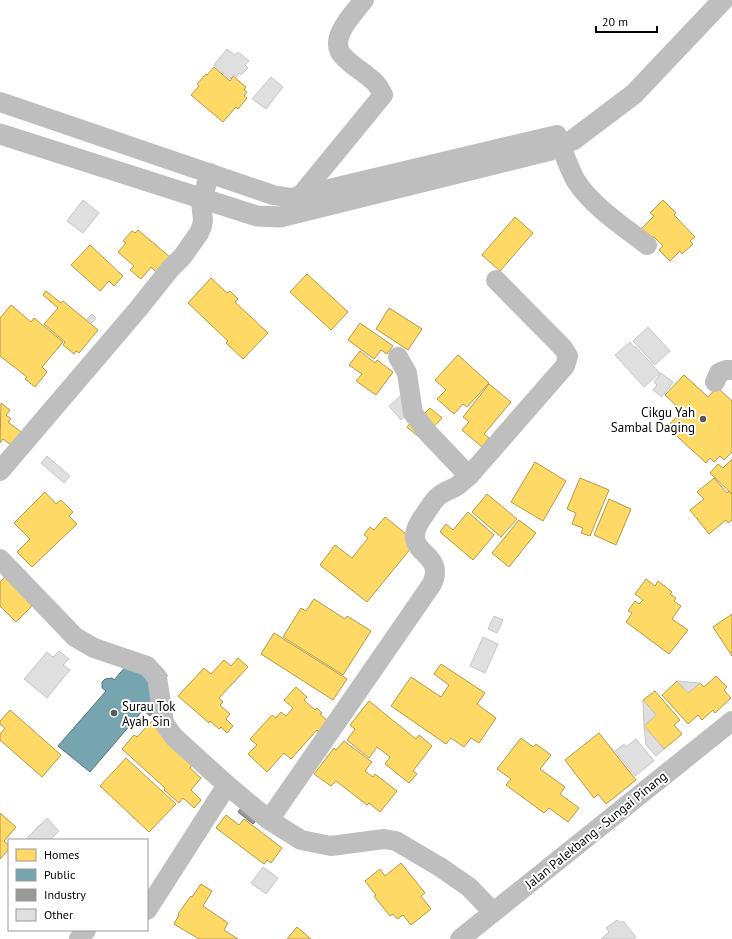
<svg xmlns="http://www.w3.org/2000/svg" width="732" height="939" font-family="'PT Sans',sans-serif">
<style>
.homes{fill:#ffd966;stroke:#b29847}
.public{fill:#76a5af;stroke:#53747a}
.industry{fill:#999;stroke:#6b6b6b}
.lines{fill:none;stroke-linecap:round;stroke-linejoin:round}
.canal{stroke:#bebebe;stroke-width:21}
.building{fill:#dfdfdf;stroke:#c6c6c6}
.minor{stroke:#bebebe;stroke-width:20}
.poi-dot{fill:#595959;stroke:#fff;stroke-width:1.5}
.labels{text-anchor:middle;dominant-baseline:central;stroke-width:4;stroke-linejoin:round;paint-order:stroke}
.poi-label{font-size:13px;fill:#000;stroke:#fff;text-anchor:end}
.street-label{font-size:13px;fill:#000;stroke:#fff}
</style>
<rect width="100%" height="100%" fill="#fff"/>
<g class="homes">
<path d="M214,67l16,14 3,-5 13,11 -2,3 3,2 -3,4 3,2 -9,11 -2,-2 -13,15 -32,-27 8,-9 -2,-2 9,-10 1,1z"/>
<path d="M663,200l13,13 -2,2 21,22 -5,4 3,3 -11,10 -2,-3 -10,10 -11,-11 4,-4 -9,-9 -4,4 -10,-11 14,-14 -4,-3z"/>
<path d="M515,217l18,16 -33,38 -18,-16z"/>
<path d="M138,230l32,27 -13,16 -6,-6 -10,12 -11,-9 4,-4 -16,-14 8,-9 -3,-2 9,-10 3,2z"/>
<path d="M90,245l33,31 -9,10 -5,-5 -9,10 -29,-26z"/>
<path d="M307,274l41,38 -17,18 -41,-38z"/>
<path d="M211,278l16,15 3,-2 8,8 -3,3 33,31 -25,26 -17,-16 2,-2 -40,-38z"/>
<path d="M46,291l15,12 2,-2 35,29 -19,23 -3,-2 -2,3 -11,-9 2,-3 -21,-18 14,-16 -15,-13z"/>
<path d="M11,305l20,17 3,-4 29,24 -21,25 5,5 -12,15 -10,-8 2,-2 -27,-21v-38z"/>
<path d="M389,308l33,21 -14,21 -32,-21z"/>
<path d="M360,323l33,23 -6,8 -6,-4 -7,9 -26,-19z"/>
<path d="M360,351l15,12 2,-3 16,12 -17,23 -20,-14 6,-7 -13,-9z"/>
<path d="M458,355l31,28 -22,24 -4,-3 -9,10 -17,-15 9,-9 -11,-10z"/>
<path d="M684,375l24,22 9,-10 15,14v51l-8,8 -4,-4 -6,6 -4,-4 -4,5 -39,-36 15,-16 -17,-16z"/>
<path d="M489,384l22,18 -27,32 5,4 -7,9 -20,-17 7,-8 -6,-5z"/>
<path d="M1,403l9,7 -4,5 5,4 -3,3 13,10 -10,13 -8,-6 -3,4z"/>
<path d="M430,408l12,10 -16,17 -7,2 -12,-10 10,-12 3,3z"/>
<path d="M732,459v35l-22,-21 8,-9 5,4z"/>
<path d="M535,462l31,19 -23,40 -32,-19z"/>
<path d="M580,478l29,12 -19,46 -9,-3 2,-5 -11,-4 4,-11 -9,-4z"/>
<path d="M714,478l13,15 2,-2 3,4v25l-4,3 -2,-3 -17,14 -19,-24 14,-11 -7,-7z"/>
<path d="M45,492l11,12 5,-4 12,12 -4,4 8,8 -45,43 -15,-15 13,-13 -16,-16z"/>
<path d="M487,494l30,25 -16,18 -29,-25z"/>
<path d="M609,499l22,10 -15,36 -22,-10z"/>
<path d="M468,512l26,23 -21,25 -33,-28 6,-8 7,6z"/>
<path d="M385,517l31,25 -49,60 -47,-37 15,-20 17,13 16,-20 -4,-3 6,-8 4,3z"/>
<path d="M519,520l17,13 -27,34 -17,-14z"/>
<path d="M5,577l28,28 -17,17 -16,-16v-24z"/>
<path d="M646,579l9,7 3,-5 14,11 -2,2 6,4 -2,3 7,5 -9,13 16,11 -19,24 -43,-32 6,-9 -4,-2 7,-10 4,3 4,-4 -8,-6z"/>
<path d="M314,599l31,20 2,-3 24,15 -28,44 -60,-38 18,-29 5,3z"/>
<path d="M732,614v42l-19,-29z"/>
<path d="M274,633l73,46 -14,21 -72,-46z"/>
<path d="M238,658l10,9 -29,31 4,4 -3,3 10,9 -4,5 7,7 -6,7 -6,-6 -2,2 -9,-8 -1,2 -31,-27 26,-28 7,6 13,-14 7,6z"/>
<path d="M441,664l44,29 -8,11 19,14 -17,25 -8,-5 -7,9 -13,-9 -5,6 -55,-38 20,-29 30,20 8,-12 -15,-11z"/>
<path d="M716,676l11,11 -3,3 7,8 -16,15 -2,-3 -11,10 -4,-5 -10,9 -26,-29 15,-14 11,12 12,-10 4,4z"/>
<path d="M296,687l11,10 -3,3 11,10 2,-2 5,5 -2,1 9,8 -9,11 -3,-3 -26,29 -7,-6 -17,19 -19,-18 9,-9 -7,-6 22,-24 4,3 5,-6 5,4 7,-8 -9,-8z"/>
<path d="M655,691l25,29 -6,5 8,9 -18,15 -20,-23 12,-11 -13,-15z"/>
<path d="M369,701l47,38 3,-4 13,11 -19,25 4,3 -8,9 -24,-19 5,-7 -13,-10 -8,11 -22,-18 8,-11 -5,-4z"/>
<path d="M10,710l51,45 -19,22 -42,-37v-6l5,-6 -5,-4v-3z"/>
<path d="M155,718l42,42 -7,8 11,10 -10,12 10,10 -7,8 -11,-10 -4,5 -15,-13 1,-2 -43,-39 12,-14 3,2z"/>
<path d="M599,733l37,47 -30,24 -8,-10 -4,4 -29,-38z"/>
<path d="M521,738l12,9 3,-3 15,11 -11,14 25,18 -5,7 19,14 -11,14 -19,-14 -5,5 -38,-28 5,-6 -14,-10z"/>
<path d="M344,741l28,21 -7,9 8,6 2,-3 22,17 -17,21 -11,-9 -2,2 -31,-24 -5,5 -17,-12 20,-26 2,2z"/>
<path d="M126,758l50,46 -27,28 -49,-46z"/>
<path d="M0,813l16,14 -12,14 5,4v4l-9,10z"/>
<path d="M226,815l13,10 5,-6 38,29 -11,15 -4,-3 -3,4 -48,-36z"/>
<path d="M401,863l24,30 -4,3 10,13 -20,16 -8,-10 -6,4 -4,-5 -3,2 -16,-20 2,-1 -11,-14 15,-12 5,7z"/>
<path d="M201,884l11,7 -9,15 25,17 -4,7 14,9h-39l-25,-15 5,-9 -1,-1 13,-18 1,1z"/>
<path d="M297,927l14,12h-24z"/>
</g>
<path class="public" d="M134,657l33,18 -5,26 -12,15 -7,-6 -53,62 -32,-26 48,-55 -4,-3v-6l3,-3 7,-1 2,2z"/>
<path class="industry" d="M249,797l16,12 -12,15 -15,-12z"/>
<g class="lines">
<path class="canal" d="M0,134l257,82 23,1 271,-67 22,-10 61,-46 89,-94"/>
</g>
<g class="building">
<path d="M227,49l8,6 3,-3 11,9 -4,4 3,3 -7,7 -2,-2 -3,4 -2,-3 -4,5 -16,-14z"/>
<path d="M271,77l12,10 -17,22 -14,-10z"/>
<path d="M83,200l16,13 -16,20 -16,-12z"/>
<path d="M92,314l4,4 -4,5 -5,-4z"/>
<path d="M648,327l22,24 -15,14 -22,-24z"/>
<path d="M630,342l4,5 1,-1 25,27 -16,14 -29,-32z"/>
<path d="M661,373l12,9 -11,15 -9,-7 4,-5 -3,-3z"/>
<path d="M406,391l12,13 -17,16 -12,-14z"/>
<path d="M47,456l23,20 -6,7 -23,-20z"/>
<path d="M494,616l9,4 -6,13 -9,-4z"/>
<path d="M483,637l15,7 -13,29 -15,-7z"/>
<path d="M59,651l10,8 -6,6 7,5 -23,28 -23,-19 23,-27 6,5z"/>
<path d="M677,681l23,2 -12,10z"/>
<path d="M643,700l13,15 -12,11z"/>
<path d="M644,726l20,23 -8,7 -10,-11z"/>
<path d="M636,739l18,22 -19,15 -20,-25 9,-7 2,3z"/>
<path d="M47,818l12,13 -9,9h-25z"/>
<path d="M263,867l15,11 -12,16 -15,-11z"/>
<path d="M617,920l3,3 3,-2 13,16 -2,2h-33l8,-7 -3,-4z"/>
</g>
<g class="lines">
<g class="minor">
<path d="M0,102l273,93 18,3 266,-63c6,15 11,32 19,46 17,26 47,45 71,64"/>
<path d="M301,195l82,-100c-5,-11 -9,-14 -18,-21 -7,-5 -16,-11 -22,-18 -16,-17 11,-43 21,-56"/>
<path d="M398,357l9,16 6,40 15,20 41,43"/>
<path d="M715,382l4,-9 7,-3h6"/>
<path d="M0,471l139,-163 31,-39 13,-13 16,-23 3,-7 1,-6 -2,-18 9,-29"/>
<path d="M0,559l75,78 19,11 53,18 10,11 7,46 10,14 53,48 42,35 32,20 30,6 53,-7 12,2 44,26 29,20 24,25"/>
<path d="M269,820l163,-236c16,-36 -39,-28 -7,-70 4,-6 9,-15 15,-19 5,-4 12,-6 17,-9 4,-3 8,-7 12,-10l96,-110 3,-10 -5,-8 -67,-68"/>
<path d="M147,910l80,-125"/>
<path d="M79,939l7,-9"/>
<path d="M460,939l272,-218"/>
</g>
</g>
<g class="poi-dot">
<circle cx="703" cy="419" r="4"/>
<circle cx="114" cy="713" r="4"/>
</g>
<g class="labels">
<g class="poi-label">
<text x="695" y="412">Cikgu Yah<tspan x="695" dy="15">Sambal Daging</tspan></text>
<text x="122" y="706" text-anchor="start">Surau Tok<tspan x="122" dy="15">Ayah Sin</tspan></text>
</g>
<g class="street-label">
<text transform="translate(596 830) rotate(-39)">Jalan Palekbang - Sungai Pinang</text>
</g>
</g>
<rect x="8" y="839" width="140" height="92" fill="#ffffff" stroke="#999999"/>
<rect x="16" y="849" width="20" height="12" fill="#ffd966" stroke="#999999"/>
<text x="44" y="859" font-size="12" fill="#000000">Homes</text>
<rect x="16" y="869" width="20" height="12" fill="#76a5af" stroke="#999999"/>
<text x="44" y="879" font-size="12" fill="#000000">Public</text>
<rect x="16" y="889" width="20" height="12" fill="#999999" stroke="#999999"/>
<text x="44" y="899" font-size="12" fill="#000000">Industry</text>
<rect x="16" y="909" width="20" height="12" fill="#dfdfdf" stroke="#999999"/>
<text x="44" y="919" font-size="12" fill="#000000">Other</text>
<path d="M596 26v6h61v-6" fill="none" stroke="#000000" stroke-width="2"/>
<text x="602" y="26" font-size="12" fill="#000000" stroke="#ffffff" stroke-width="3" paint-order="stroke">20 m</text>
</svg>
